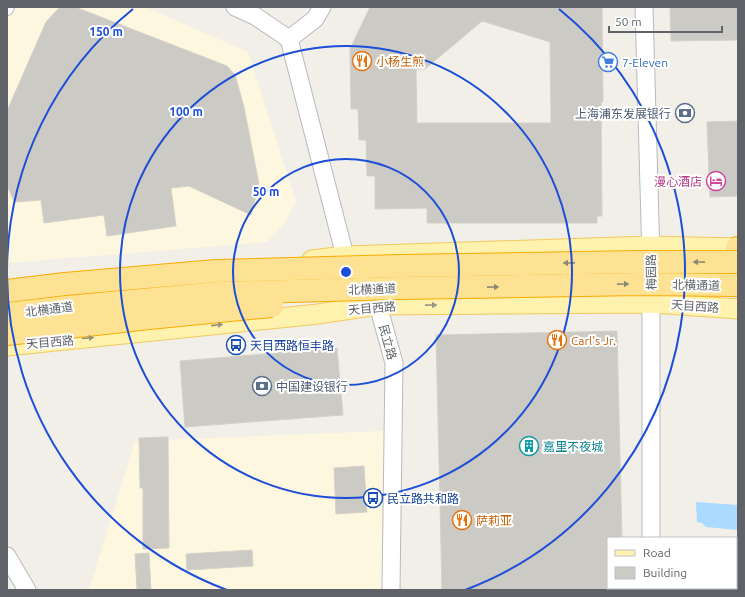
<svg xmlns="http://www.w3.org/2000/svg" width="745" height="597" font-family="Ubuntu,'Noto Sans SC',sans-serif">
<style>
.commercial{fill:#fef7e0}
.water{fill:#aadaff}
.building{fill:#cccac5;stroke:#d6d1c6;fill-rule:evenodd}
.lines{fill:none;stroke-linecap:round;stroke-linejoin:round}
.street-casing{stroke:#b5b8bc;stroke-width:14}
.secondary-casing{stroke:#b6babf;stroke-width:19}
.primary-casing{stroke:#f2c960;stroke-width:21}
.highway-casing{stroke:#f9ab00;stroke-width:24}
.street{stroke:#fff;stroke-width:12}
.secondary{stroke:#fff;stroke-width:17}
.primary{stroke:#fff2af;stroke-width:19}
.highway{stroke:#fde293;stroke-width:22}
.highway-bridge-casing{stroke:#f9ab00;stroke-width:24;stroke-linecap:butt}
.highway-bridge{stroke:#fde293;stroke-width:22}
.oneway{fill:#8e8975}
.oneway2{fill:#979581}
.ring{fill:none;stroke:#1d4ed8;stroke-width:2}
.labels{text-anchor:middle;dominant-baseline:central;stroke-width:4;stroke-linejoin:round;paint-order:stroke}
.food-label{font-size:12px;fill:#c56008;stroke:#fff;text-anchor:start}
.shop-label{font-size:12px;fill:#366cbe;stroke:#fff;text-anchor:start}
.service-label{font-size:12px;fill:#4e5e75;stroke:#fff;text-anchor:end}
.hotel-label{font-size:12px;fill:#b23c85;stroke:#fff;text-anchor:end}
.street-label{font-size:12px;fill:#5f6368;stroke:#fff}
.transit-label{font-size:12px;fill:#164399;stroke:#fff;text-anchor:start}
.culture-label{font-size:12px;fill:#0d838f;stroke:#fff;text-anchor:start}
.centre{fill:#1d4ed8;stroke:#fff;stroke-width:2}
.ring-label{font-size:12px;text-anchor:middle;font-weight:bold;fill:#1d4ed8;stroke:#fff;stroke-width:4;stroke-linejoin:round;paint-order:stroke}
</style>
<rect width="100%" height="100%" fill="#f1efe8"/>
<g class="commercial">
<path d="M7,7h138l103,45 48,150 -12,22 -17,18 -260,21z"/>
<path d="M385,431l-3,159h-293l46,-149z"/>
</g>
<path class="water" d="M696,502l42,3v25l-32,-3 -4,-4 -5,-1z"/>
<g class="building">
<path d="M63,7h12l152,59 8,9 9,32 15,77 -8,31 -62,-29 -18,2 5,38 -69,10 -3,-21 -60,8 -3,-23 -27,2 -7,-17v-74l39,-89 12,-13z"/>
<path d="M370,7h232l1,95h-2l1,114h-5v7h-170v-15l-52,1v-33h-8l-1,-36h-7l-1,-31h-7l-1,-60zM482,21l68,21 1,81h-134l-1,-54h9z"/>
<path d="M670,7h68v33l-67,1z"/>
<path d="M738,121v75l-28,1 -3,-75z"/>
<path d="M617,331l5,207h-14v52h-166l-6,-255z"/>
<path d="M337,348l6,67 -158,12 -5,-66z"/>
<path d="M168,437l1,111 -26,1v-61h-3l-1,-50z"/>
<path d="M364,466l3,46 -31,2 -2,-46z"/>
<path d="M252,550l1,16 -66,4 -1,-16z"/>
<path d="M149,553l2,37h-14l-2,-36z"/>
</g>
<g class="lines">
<g class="street-casing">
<path id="street" d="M7,9l1,-2"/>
</g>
<g class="secondary-casing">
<g id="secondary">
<path d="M235,7l20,9 34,23"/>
<path d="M644,7l7,252"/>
<path d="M289,39l56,217 8,12"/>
<path d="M289,39l26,-20 7,-12"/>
<path d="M371,294l7,11 16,58 -3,227"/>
<path d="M651,538v-249"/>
<path d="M7,556l20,34"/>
<path d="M650,590v-2"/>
</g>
</g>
<g class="primary-casing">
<g id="primary">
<path d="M312,260l33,-4 305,-10 88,2"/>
<path d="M7,346l311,-32 60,-9 274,-2 86,6"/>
</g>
</g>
<g class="highway-casing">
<path id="highway" d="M737,248h1"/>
</g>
<use href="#street" class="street"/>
<use href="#secondary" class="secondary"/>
<use href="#primary" class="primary"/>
<use href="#highway" class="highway"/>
<g class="highway-bridge-casing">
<g id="highway-bridge">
<path d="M7,291l58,-7 151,-13 184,-5 240,-4h98"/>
<path d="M7,314l60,-7 151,-14 182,-5 240,-4 98,1"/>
<path d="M7,334l142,-16 123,-12"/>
</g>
</g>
<use href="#highway-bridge" class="highway-bridge"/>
</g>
<defs><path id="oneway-solid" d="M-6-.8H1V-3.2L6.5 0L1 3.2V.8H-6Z"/></defs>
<g class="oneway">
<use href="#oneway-solid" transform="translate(699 262) rotate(-179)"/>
<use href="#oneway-solid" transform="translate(569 263) rotate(179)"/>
<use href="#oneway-solid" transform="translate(623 284) rotate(-1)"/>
<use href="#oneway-solid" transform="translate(493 287) rotate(-1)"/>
</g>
<g class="oneway2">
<use href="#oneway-solid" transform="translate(431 305) rotate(-1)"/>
<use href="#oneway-solid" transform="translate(217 325) rotate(-6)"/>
<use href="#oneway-solid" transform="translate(88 338) rotate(-5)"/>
</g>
<g class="ring">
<circle cx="346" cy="272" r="113"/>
<circle cx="346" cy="272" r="226"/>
<path d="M227 590A339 339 0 0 1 7 275M7 269A339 339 0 0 1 133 9M559 9A339 339 0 0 1 465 590"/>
</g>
<defs>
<g id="restaurant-ring" transform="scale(1)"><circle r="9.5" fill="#fff" stroke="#e8710a" stroke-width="1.5"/><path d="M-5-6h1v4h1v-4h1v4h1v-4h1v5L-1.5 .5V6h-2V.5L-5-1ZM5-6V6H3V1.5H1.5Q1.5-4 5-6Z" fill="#e8710a"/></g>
<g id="supermarket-ring" transform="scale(1)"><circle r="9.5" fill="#fff" stroke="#3f7fe0" stroke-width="1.5"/><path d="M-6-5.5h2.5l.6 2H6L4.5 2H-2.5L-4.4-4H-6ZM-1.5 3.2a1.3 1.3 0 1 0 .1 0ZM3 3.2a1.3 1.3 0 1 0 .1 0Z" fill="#3f7fe0"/></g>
<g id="bank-ring" transform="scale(1)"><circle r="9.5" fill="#fff" stroke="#5c6f8a" stroke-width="1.5"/><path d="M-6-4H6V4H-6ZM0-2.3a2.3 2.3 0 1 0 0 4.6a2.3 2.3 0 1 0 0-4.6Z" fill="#5c6f8a"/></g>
<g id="hotel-ring" transform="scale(1)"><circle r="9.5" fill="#fff" stroke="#d1479c" stroke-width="1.5"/><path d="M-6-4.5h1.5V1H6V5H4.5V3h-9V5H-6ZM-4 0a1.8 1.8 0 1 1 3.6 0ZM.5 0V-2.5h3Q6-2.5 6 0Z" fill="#d1479c"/></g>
<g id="bus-ring" transform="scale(1)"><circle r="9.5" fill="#fff" stroke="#1a4fb4" stroke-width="1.5"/><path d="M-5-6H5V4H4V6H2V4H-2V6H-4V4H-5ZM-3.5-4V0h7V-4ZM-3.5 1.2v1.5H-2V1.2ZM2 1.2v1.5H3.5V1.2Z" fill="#1a4fb4"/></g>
<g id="building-ring" transform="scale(1)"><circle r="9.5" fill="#fff" stroke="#0f9aa8" stroke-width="1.5"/><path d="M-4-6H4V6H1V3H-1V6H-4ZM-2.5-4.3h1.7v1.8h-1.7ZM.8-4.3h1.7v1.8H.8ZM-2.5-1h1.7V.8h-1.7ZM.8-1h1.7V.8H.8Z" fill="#0f9aa8"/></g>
</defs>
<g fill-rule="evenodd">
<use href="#restaurant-ring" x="362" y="61"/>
<use href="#supermarket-ring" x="608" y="62"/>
<use href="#bank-ring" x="685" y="113"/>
<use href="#hotel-ring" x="716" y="181"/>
<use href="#restaurant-ring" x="557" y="340"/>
<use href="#bus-ring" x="236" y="345"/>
<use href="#bank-ring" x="262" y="386"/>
<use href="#building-ring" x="529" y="446"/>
<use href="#bus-ring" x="373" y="498"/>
<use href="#restaurant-ring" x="462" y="520"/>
</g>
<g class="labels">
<g class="food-label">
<text x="376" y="61">小杨生煎</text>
<text x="571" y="340">Carl's Jr.</text>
<text x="476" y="520">萨莉亚</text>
</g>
<g class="shop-label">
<text x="622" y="62">7-Eleven</text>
</g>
<g class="service-label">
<text x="671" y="113">上海浦东发展银行</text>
<text x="276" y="386" text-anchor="start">中国建设银行</text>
</g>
<g class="hotel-label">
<text x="702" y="181">漫心酒店</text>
</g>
<g class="street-label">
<text transform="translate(651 272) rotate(-91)">梅园路</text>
<text transform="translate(696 285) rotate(1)">北横通道</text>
<text transform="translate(372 289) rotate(-2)">北横通道</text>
<text transform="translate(695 306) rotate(4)">天目西路</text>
<text transform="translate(372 308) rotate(-5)">天目西路</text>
<text transform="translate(49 309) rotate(-7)">北横通道</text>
<text transform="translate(50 342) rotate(-5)">天目西路</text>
<text transform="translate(388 342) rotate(75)">民立路</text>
</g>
<g class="transit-label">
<text x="250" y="345">天目西路恒丰路</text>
<text x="387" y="498">民立路共和路</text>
</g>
<g class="culture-label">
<text x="543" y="446">嘉里不夜城</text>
</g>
</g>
<circle cx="346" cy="272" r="6" class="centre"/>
<g class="ring-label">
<text x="106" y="36">150 m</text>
<text x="186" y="116">100 m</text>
<text x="266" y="196">50 m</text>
</g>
<rect width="745" height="597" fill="none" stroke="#5f6368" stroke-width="16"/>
<rect x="607" y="537" width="130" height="52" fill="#ffffff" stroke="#bfc1c3"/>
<rect x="615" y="550" width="20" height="6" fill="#fff2af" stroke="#bfc1c3"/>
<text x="643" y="557" font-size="12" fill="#5f6368">Road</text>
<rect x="615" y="567" width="20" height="12" fill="#cccac5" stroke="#bfc1c3"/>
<text x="643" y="577" font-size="12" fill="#5f6368">Building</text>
<path d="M609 26v6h113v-6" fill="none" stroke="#5f6368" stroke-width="2"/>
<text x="615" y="26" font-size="12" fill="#5f6368" stroke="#ffffff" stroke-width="3" paint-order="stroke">50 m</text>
</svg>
